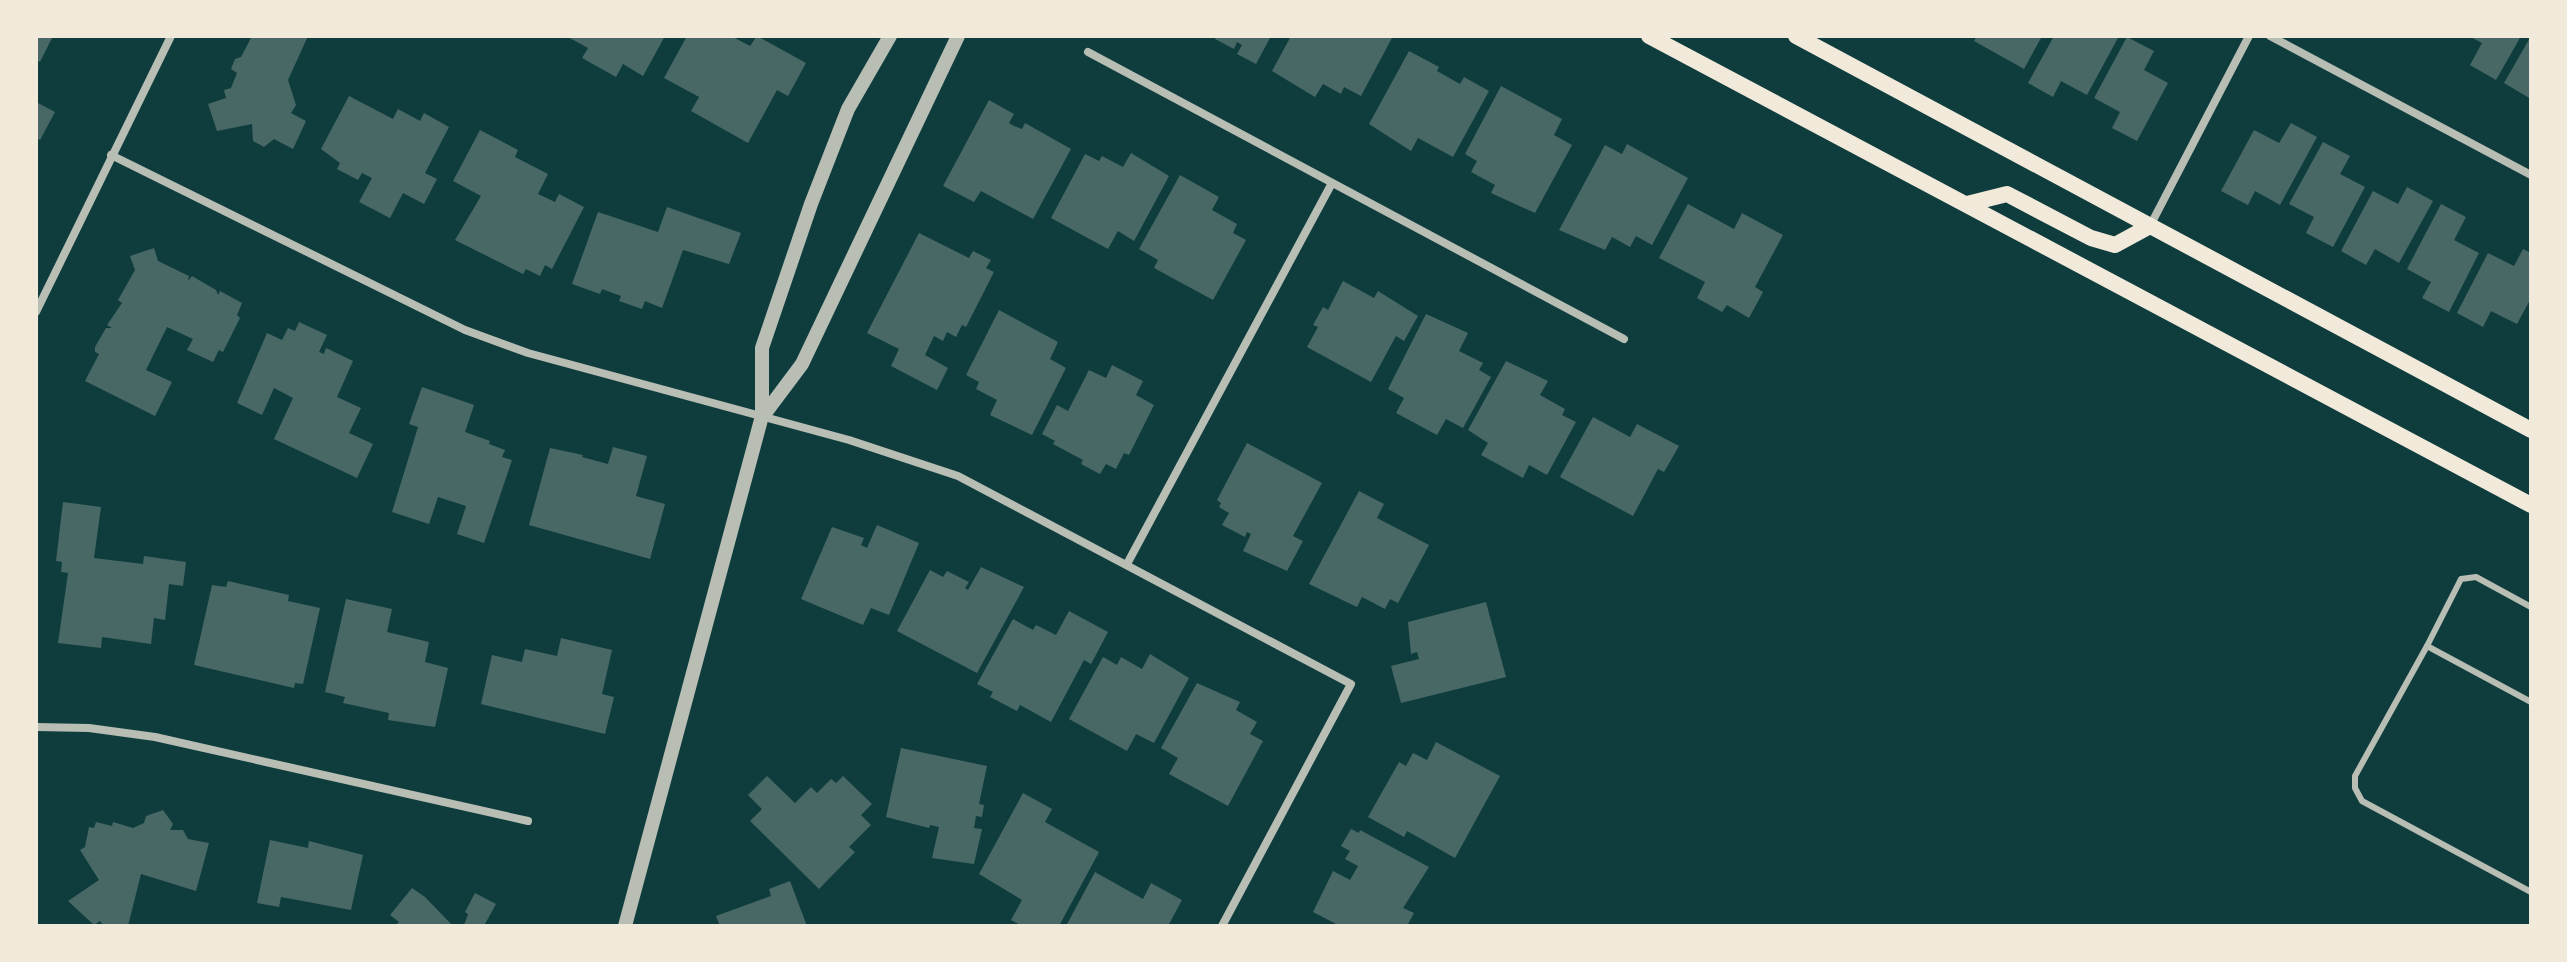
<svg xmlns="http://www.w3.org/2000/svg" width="2567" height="962" font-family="'Public Sans',sans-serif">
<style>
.building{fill:#486865}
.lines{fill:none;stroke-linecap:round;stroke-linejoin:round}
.service{stroke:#b8beb3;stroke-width:6}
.minor{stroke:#b8beb3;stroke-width:8}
.tertiary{stroke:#b8beb3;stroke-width:14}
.secondary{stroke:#f1e9da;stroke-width:16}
</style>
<rect width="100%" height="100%" fill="#0f3d3e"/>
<g class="building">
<path d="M36,36l16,2 -12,24 -4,-2z"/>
<path d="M252,36h56l-20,44 8,25 -5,8 15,8 -13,28 -19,-10 -10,8 -11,-6 -1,-17 -35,7 -9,-27 18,-6 -2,-8 7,-2 6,-15 -6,-4 4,-10 6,-2z"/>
<path d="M566,36h99l-22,40 -20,-12 -7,13 -34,-19 6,-10z"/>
<path d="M687,36h44l19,10 7,-10 49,27 -18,33 -11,-6 -29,53 -57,-32 8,-14 -35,-19z"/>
<path d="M1216,36h55l-15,28 -19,-10 5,-9 -5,-3 -3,7 -19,-10z"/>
<path d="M1291,36h102l-32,60 -17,-9 -3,7 -18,-10 -8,13 -43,-26z"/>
<path d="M1977,36h65l-18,33 -50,-28z"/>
<path d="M2054,36h65l-32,59 -26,-14 -8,16 -25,-14z"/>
<path d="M2469,36h52l-25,44 -26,-15 12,-22z"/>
<path d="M2531,36v63l-27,-16z"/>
<path d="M2127,37l27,14 -10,19 24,13 -31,58 -25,-13 8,-16 -26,-14z"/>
<path d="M1409,51l30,16 -2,4 23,13 4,-7 25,14 -36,66 -35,-19 -7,13 -42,-27z"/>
<path d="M1501,86l61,33 -8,16 18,10 -37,68 -44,-20 4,-8 -24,-13 6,-11 -12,-7z"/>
<path d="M349,96l44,23 5,-10 22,12 4,-8 25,14 -24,46 12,6 -13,25 -21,-11 -13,25 -31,-16 13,-24 -10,-5 -4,7 -21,-11 3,-6 -19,-14z"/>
<path d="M989,100l25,14 -5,9 5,3 8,3 3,-6 46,26 -38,70 -52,-28 -7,11 -31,-16z"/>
<path d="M36,102l19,10 -15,28 -4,-2z"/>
<path d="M2291,123l26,14 -37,68 -25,-14 -7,14 -27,-14 33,-61 25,13z"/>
<path d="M480,130l38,20 -3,7 33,17 -10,20 17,8 4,-8 25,13 -32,62 -7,-4 -5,11 -14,-7 -3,5 -68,-34 26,-44 -28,-15z"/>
<path d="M2323,142l27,14 -10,18 25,13 -32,60 -27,-14 8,-16 -25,-13z"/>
<path d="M1627,144l61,34 -36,67 -16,-9 -6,11 -18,-10 -7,13 -46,-20 46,-85 17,9z"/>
<path d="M1131,153l38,23 -35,65 -16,-10 -10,18 -57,-31 34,-64 14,7 3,-5 21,11z"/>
<path d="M1180,175l39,22 -7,13 25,14 -4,9 13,7 -33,60 -59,-32 4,-8 -19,-11z"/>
<path d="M2407,187l26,14 -34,62 -24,-14 -9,16 -25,-14 32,-60 25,13z"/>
<path d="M1688,204l46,25 8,-16 41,22 -28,52 8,5 -14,26 -22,-13 -5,7 -25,-14 8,-16 -46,-24z"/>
<path d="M2441,204l25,13 -12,23 25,13 -30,59 -27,-14 9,-16 -24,-13z"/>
<path d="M667,207l74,26 -12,31 -46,-14 -21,58 -17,-7 -3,8 -23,-8 2,-5 -19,-7 -2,5 -28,-10 26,-72 60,20z"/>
<path d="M919,233l50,25 4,-7 18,9 -5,8 8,4 -28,55 -4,-2 -6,12 -9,-5 -4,9 -9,-5 -9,19 23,13 -11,22 -46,-24 8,-17 -32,-16z"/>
<path d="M154,248l4,13 31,15 -1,5 4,-5 24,14 2,5 2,-4 22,12 -5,12 3,3 -17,34 -4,-2 -6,12 -26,-12 6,-11 -26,-12 -21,43 26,12 -17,34 -70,-35 14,-27 -4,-2v-5l11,-19h6l-5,-3 15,-22 -4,-3 17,-30 -5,-14z"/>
<path d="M2523,249l8,4v45l-14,26 -26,-13 -8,16 -26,-14 31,-60 26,13z"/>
<path d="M1343,281l31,17 4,-7 40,25 -14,25 -8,-5 -25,46 -64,-35 11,-20 -5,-2 10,-18 5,3z"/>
<path d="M999,310l59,32 -8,17 16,9 -34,67 -42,-20 7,-15 -21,-11 3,-7 -13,-7z"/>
<path d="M1426,314l42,19 -9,18 24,12 -4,7 12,7 -28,51 -17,-9 -9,16 -41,-22 8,-15 -16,-9z"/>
<path d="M299,322l28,13 -8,17 5,2 2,-6 27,13 -16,36 24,11 -12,25 24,11 -16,34 -83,-39 19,-41 -19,-10 -12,27 -25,-12 30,-70 15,7 6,-12 7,3z"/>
<path d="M1506,361l42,20 -8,14 25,14 -3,6 14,7 -29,53 -18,-10 -6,13 -42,-23 7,-12 -20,-13z"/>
<path d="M1112,365l31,16 -7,14 18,10 -25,50 -5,-2 -8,16 -10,-5 -6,10 -19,-10 2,-4 -30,-16 2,-3 -13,-7 15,-29 11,6 21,-41 17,8z"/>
<path d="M422,387l52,18 -9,27 25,9 -1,3 16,6 -3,7 10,3 -28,83 -27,-9 9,-28 -28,-9 -9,27 -37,-12 26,-85 -9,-3z"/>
<path d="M1593,417l37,20 7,-13 42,22 -15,26 -6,-3 -25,47 -73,-39z"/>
<path d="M1247,443l75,40 -29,53 10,5 -16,30 -44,-20 8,-17 -4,-2 -2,5 -23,-12 7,-12 -10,-6 2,-4 -4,-3z"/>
<path d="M613,447l34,9 -11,40 29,8 -15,55 -121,-34 21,-77 33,7 -1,2 26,7z"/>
<path d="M1359,491l25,13 -7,14 52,27 -31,58 -8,-4 -5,10 -23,-12 -5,10 -48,-23z"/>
<path d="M63,502l38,5 -7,51 49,6 1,-8 42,6 -3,24 -14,-2 -4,36 -11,-2 -3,26 -49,-7 -1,11 -43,-5 10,-70 -7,-1 1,-10 -6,-1z"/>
<path d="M877,525l42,18 -30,72 -18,-7 -8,17 -62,-26 31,-72 32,11 -3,7 6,3z"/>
<path d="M981,567l43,20 -47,86 -80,-42 33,-61 13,7 4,-6 22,11 -4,6 3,2z"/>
<path d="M228,581l61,14 -1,6 32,7 -17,76 -8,-1 -1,5 -100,-23 18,-80 14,2z"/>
<path d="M346,599l46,10 -5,23 42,10 -4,20 23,6 -13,59 -47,-7 1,-7 -46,-10 2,-6 -20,-5z"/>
<path d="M1486,602l20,75 -105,26 -10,-37 28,-7 -2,-7 -6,2 -3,-32z"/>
<path d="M1069,611l39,21 -17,32 -7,-4 -33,62 -31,-17 -3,6 -27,-14 3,-5 -16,-8 36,-65 20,11 3,-5 20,10z"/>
<path d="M561,638l51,12 -10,44 12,3 -9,37 -124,-30 11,-49 30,7 3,-13 32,7z"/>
<path d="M1150,654l39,24 -35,65 -18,-9 -9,17 -58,-32 34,-62 14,8 4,-8 21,12z"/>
<path d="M1197,683l43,19 -4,8 21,12 -7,12 13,7 -35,65 -59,-32 9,-16 -17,-10z"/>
<path d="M1436,742l64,34 -45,82 -48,-27 -3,6 -36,-20 31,-55 7,4 7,-13 14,7z"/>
<path d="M901,748l86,18 -8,38 5,1 -2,12 -6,-1 -2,12 8,1 -8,35 -42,-6 7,-31 -9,-2 -1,3 -43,-11z"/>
<path d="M767,776l28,27 16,-16 6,6 14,-14 5,4 7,-7 29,28 -11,11 10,10 -22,22 6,5 -36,37 -69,-68 12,-12 -14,-14z"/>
<path d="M1023,793l29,16 -7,13 54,30 -40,74h-37l-11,-6 11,-20 -43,-26z"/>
<path d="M163,810l10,14 -3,6h13l5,9 21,4 -13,48 -55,-17 -13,52h-24l-4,-5 -6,4 -26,-24 31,-21 -19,-30 5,-3 4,-20 5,1 2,-6 16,4 1,-4 20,6 11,-5 2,-7z"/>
<path d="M1351,829l8,4 1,-3 69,37 -26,41 11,5 -7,13h-67l-27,-14 20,-41 17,9 8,-14 -13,-7 5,-8 -9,-5z"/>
<path d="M270,840l38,8 1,-7 54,14 -12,55 -70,-13 -2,10 -22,-4z"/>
<path d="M1095,872l48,27 8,-16 31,17 -14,26h-102z"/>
<path d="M790,881l17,45h-87l-4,-10 55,-20 -2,-7z"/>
<path d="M412,888l13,9 28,29h-58l4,-4 -9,-7z"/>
<path d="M475,893l21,11 -11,20 -25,2 5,-3 3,-9 -3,-2z"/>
</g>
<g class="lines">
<g class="service">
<path d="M2531,607l-55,-30 -15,2 -34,67 104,56"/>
<path d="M2427,646l-72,130v12l7,13 169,91"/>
</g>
<g class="minor">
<path d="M2270,36l261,139"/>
<path d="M1088,52l536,287"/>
<path d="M111,155l354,175 63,23 321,87 109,36 393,208 -129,242"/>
<path d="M2150,226l99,-190"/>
<path d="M36,312l135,-276"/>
<path d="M1127,564l205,-381"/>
<path d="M36,727l53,1 66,9 373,84"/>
</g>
<g class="tertiary">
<path d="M763,416l39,-52 156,-328"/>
<path d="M625,926l137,-510v-68l49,-144 37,-95 42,-73"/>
</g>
<g class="secondary">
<path d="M1649,36l882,469"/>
<path d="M1796,36l735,394"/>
<path d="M1967,204l40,-10 84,44 24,7 35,-19"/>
</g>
</g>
<rect width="2567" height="962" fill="none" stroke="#f1e9da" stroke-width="76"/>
</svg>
